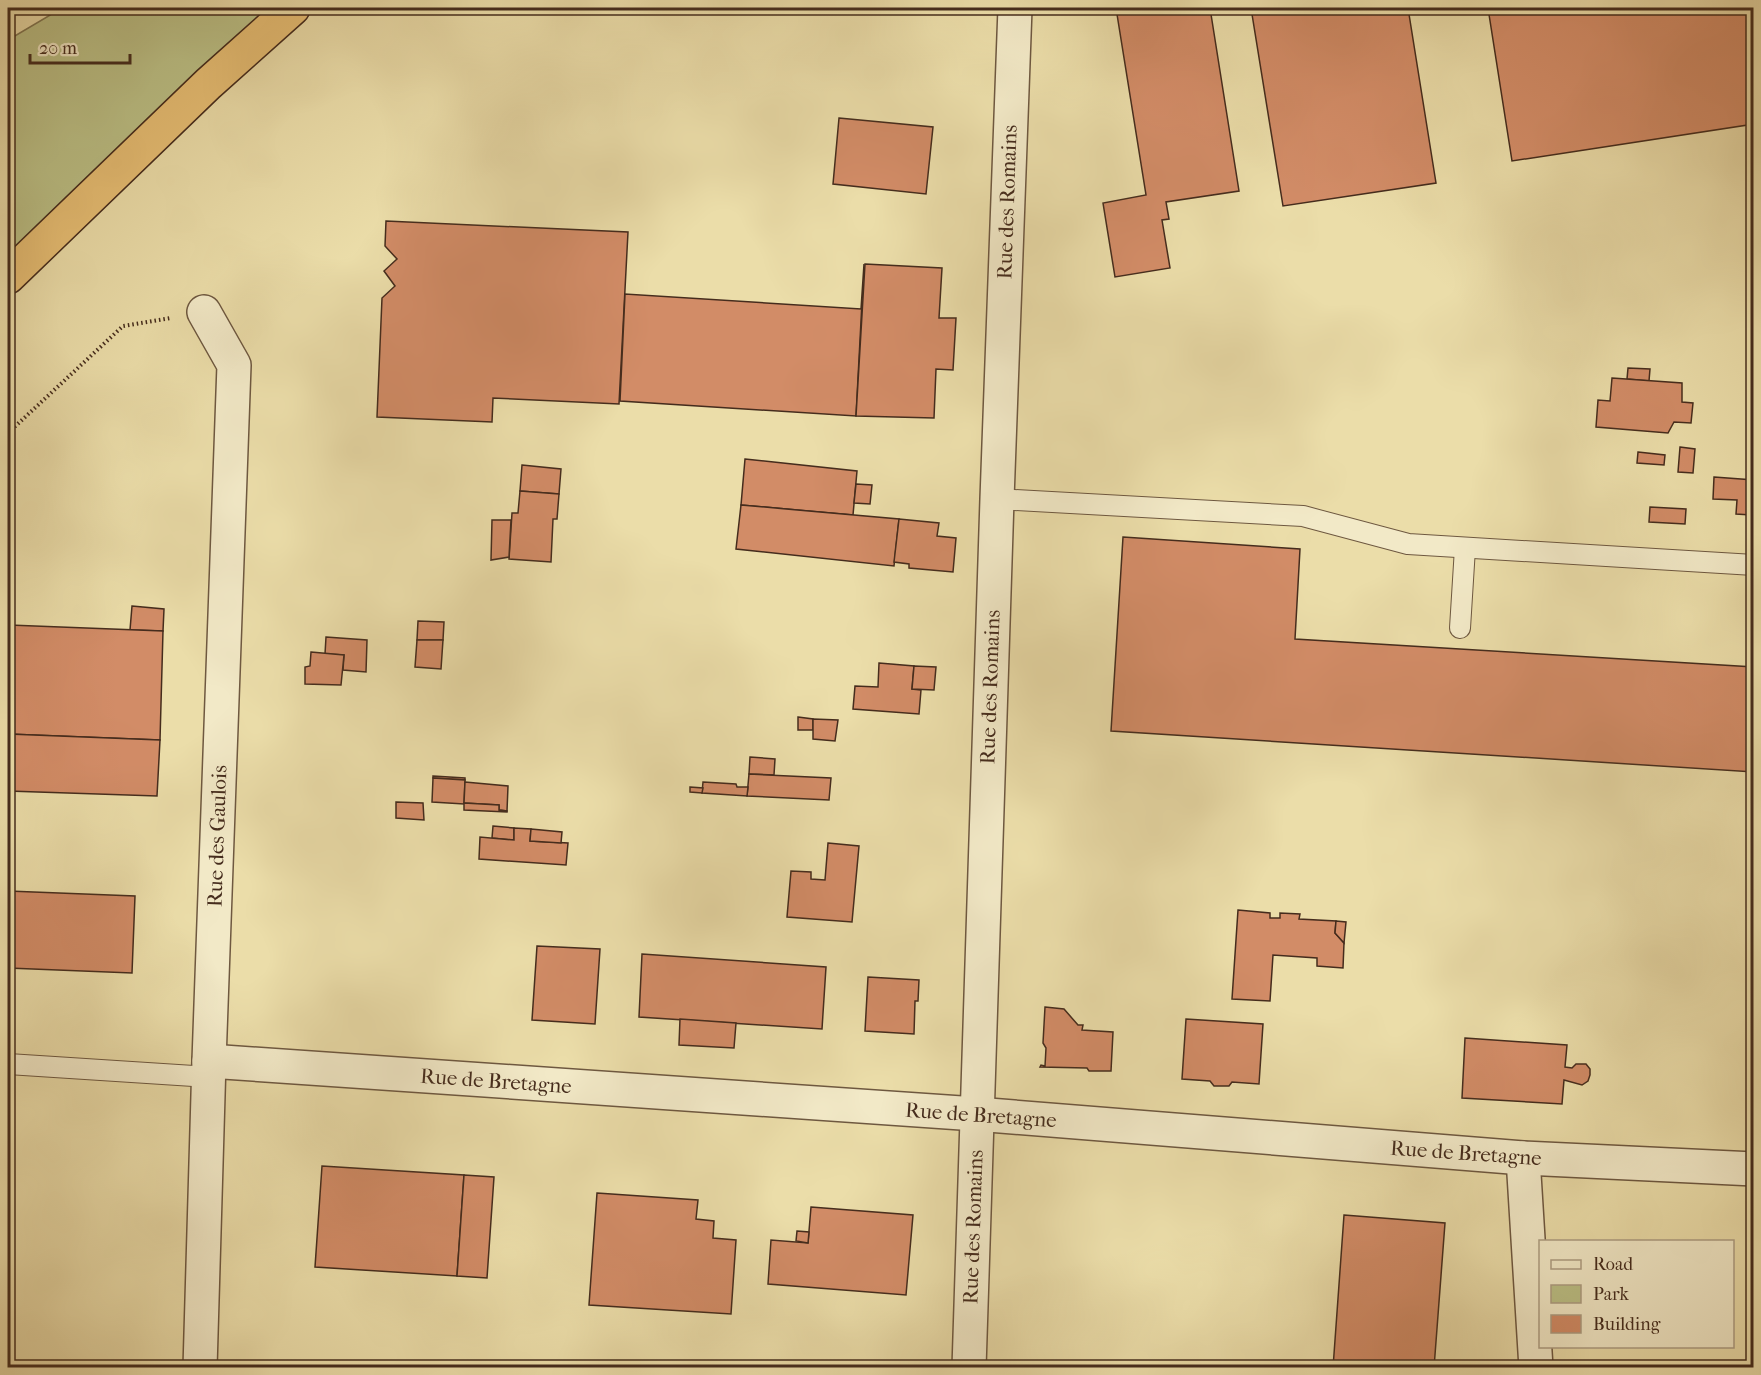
<svg xmlns="http://www.w3.org/2000/svg" width="1761" height="1375" font-family="'IM FELL French Canon',serif">
<style>
.green{fill:#bbc086;stroke:#807652;stroke-width:1.5}
.building{fill:#d28c67;stroke:#452c1d;stroke-width:1.5}
.lines{fill:none;stroke-linecap:round;stroke-linejoin:round}
.lane-casing{stroke:#6e5840;stroke-width:22}
.street-casing{stroke:#6e5840;stroke-width:36}
.highway-casing{stroke:#452c1d;stroke-width:36}
.path{stroke:#452c1d;stroke-width:4;stroke-dasharray:1.5 3;stroke-linecap:butt}
.lane{stroke:#f2e9c7;stroke-width:20}
.street{stroke:#f2e9c7;stroke-width:33}
.highway{stroke:#e6be74;stroke-width:33}
.labels{text-anchor:middle;dominant-baseline:central;stroke-width:4.5;stroke-linejoin:round;paint-order:stroke}
.street-label{font-size:21px;fill:#452c1d;stroke:#f2e9c7}
</style>
<rect width="100%" height="100%" fill="#ebdda9"/>
<filter id="stains"><feTurbulence type="fractalNoise" baseFrequency=".00333" numOctaves="4"/><feColorMatrix values="0 0 0 0 .2 0 0 0 0 .09 0 0 0 0 .02 0 0 0 .5 -.17"/></filter>
<radialGradient id="worn" r=".72"><stop offset=".6" stop-color="#630" stop-opacity="0"/><stop offset="1" stop-color="#630" stop-opacity=".3"/></radialGradient>
<path class="green" d="M62,8h216l-270,254v-222z"/>
<g class="building">
<path d="M1116,8h94l29,183 -73,11 3,17 -7,1 8,48 -55,9 -12,-74 43,-8z"/>
<path d="M1251,8h157l28,175 -153,23z"/>
<path d="M1488,8h266v116l-242,37z"/>
<path d="M839,118l94,9 -7,67 -93,-10z"/>
<path d="M386,221l242,11 -9,172 -126,-6 -1,24 -115,-5 5,-119 13,-12 -11,-15 13,-12 -12,-13z"/>
<path d="M864,264l-8,152 -236,-15 5,-107 236,15z"/>
<path d="M865,264l77,4 -3,50h17l-3,52 -17,-1 -2,49 -78,-2z"/>
<path d="M1628,368l22,1 -1,12 -22,-2z"/>
<path d="M1612,378l70,5v19l11,1 -2,20 -17,-1 -6,11 -72,-6 2,-27 12,1z"/>
<path d="M1680,447l15,2 -2,24 -15,-1z"/>
<path d="M1638,452l27,3 -1,10 -27,-2z"/>
<path d="M745,459l112,12 -4,44 -112,-10z"/>
<path d="M522,465l39,4 -2,25 -39,-3z"/>
<path d="M1714,477l40,3v22l-3,13 -15,-1 1,-14 -24,-1z"/>
<path d="M856,484l16,1 -2,19 -16,-1z"/>
<path d="M520,491l39,3 -2,25h-4l-2,43 -42,-3 3,-46h6z"/>
<path d="M741,505l158,14 -5,47 -158,-17z"/>
<path d="M1650,507l36,2 -1,15 -36,-2z"/>
<path d="M899,519l40,4 -2,13 19,2 -3,34 -44,-4v-4l-15,-2z"/>
<path d="M492,520h19l-2,37 -18,3z"/>
<path d="M1123,537l177,12 -5,90 459,28v105l-643,-41z"/>
<path d="M132,606l32,3 -1,22 -33,-1z"/>
<path d="M418,621l26,1 -1,18h-26z"/>
<path d="M9,625l154,6 -3,109 -152,-6v-104z"/>
<path d="M326,637l41,3 -1,32 -23,-2 1,-15 -19,-1z"/>
<path d="M417,640h26l-2,29 -26,-2z"/>
<path d="M311,652l33,3 -3,30 -36,-1v-17l5,-1z"/>
<path d="M879,663l35,3 -2,23 9,1 -2,24 -66,-5 2,-23 23,1z"/>
<path d="M914,666l22,1 -2,23 -22,-1z"/>
<path d="M798,717l15,2v11h-15z"/>
<path d="M813,719l25,1 -3,21 -22,-2z"/>
<path d="M8,734l152,6 -3,56 -149,-5z"/>
<path d="M750,757l25,2 -1,16 -25,-1z"/>
<path d="M749,774l82,4 -2,22 -82,-4z"/>
<path d="M433,776l32,2v2l-32,-2z"/>
<path d="M433,778l32,2 -1,24 -32,-2z"/>
<path d="M465,782l43,4 -1,25 -8,-1v-5l-35,-2z"/>
<path d="M703,782l33,2 1,3h11l-1,9 -45,-3z"/>
<path d="M690,787l13,1 -1,5 -12,-1z"/>
<path d="M396,802l27,1 1,17 -28,-2z"/>
<path d="M464,803l35,2v5l8,1v1l-43,-2z"/>
<path d="M493,826l21,2v12l-22,-2z"/>
<path d="M514,828l17,1 -1,12 38,2 -2,22 -87,-6 1,-22 34,3z"/>
<path d="M531,829l31,3 -1,11 -31,-2z"/>
<path d="M828,843l31,3 -7,76 -65,-5 4,-46 20,1v7l14,1z"/>
<path d="M8,891l127,5 -3,77 -124,-5z"/>
<path d="M1238,910l32,3v5h10v-5l20,1 -1,5 37,2 -1,12 9,10 -1,25 -26,-2v-8l-44,-3 -3,46 -38,-2z"/>
<path d="M1336,921l10,1 -2,21 -9,-10z"/>
<path d="M537,946l63,3 -5,75 -63,-4z"/>
<path d="M642,954l184,13 -4,62 -183,-12z"/>
<path d="M868,977l51,3 -1,21h-3l-1,33 -49,-3z"/>
<path d="M1045,1007l19,2 14,16h5l-1,5 31,2 -2,39h-22l-2,-3 -47,-1 1,-2 4,1 1,-18 -3,-5z"/>
<path d="M680,1019l56,4 -2,25 -55,-3z"/>
<path d="M1186,1019l77,5 -4,60 -27,-2 -3,4h-15l-4,-5 -28,-2z"/>
<path d="M1465,1038l102,7 -2,22 7,1 4,-4h10l4,5v6l-2,6 -6,4 -18,-5 -2,24 -100,-6z"/>
<path d="M322,1166l142,9 -7,101 -142,-9z"/>
<path d="M464,1175l30,2 -7,101 -30,-2z"/>
<path d="M597,1193l101,7 -2,19 18,2 -1,17 23,2 -5,74 -142,-9z"/>
<path d="M811,1207l102,8 -7,80 -138,-11 3,-44 37,3z"/>
<path d="M1344,1215l101,8 -11,145h-101z"/>
<path d="M797,1231l12,1 -1,11 -12,-2z"/>
<path d="M1613,1364l56,4h-56z"/>
</g>
<g class="lines">
<g class="lane-casing">
<g id="lane">
<path d="M997,499l306,17 105,28 346,21"/>
<path d="M1460,628l5,-80"/>
<path d="M8,1064l201,13"/>
</g>
</g>
<g class="street-casing">
<g id="street">
<path d="M209,1061l767,53 547,44 231,11"/>
<path d="M1523,1158l13,210"/>
<path d="M200,1368l9,-307 25,-696 -30,-53"/>
<path d="M969,1368l28,-869 18,-491"/>
</g>
</g>
<g class="highway-casing">
<path id="highway" d="M8,277l200,-193 85,-76"/>
</g>
<path class="path" d="M8,433l115,-107 48,-8"/>
<use href="#lane" class="lane"/>
<use href="#street" class="street"/>
<use href="#highway" class="highway"/>
</g>
<g class="labels">
<g class="street-label">
<text transform="translate(1007 202) rotate(-88)">Rue des Romains</text>
<text transform="translate(990 687) rotate(-88)">Rue des Romains</text>
<text transform="translate(217 836) rotate(-88)">Rue des Gaulois</text>
<text transform="translate(496 1081) rotate(4)">Rue de Bretagne</text>
<text transform="translate(981 1115) rotate(4)">Rue de Bretagne</text>
<text transform="translate(1466 1153) rotate(4)">Rue de Bretagne</text>
<text transform="translate(973 1227) rotate(-88)">Rue des Romains</text>
</g>
</g>
<rect width="1761" height="1375" fill="none" stroke="#ebdda9" stroke-width="30"/>
<rect x="9" y="9" width="1743" height="1357" fill="none" stroke="#452c1d" stroke-width="3"/>
<rect x="15" y="15" width="1731" height="1345" fill="none" stroke="#452c1d" stroke-width="1.5"/>
<rect x="1539" y="1240" width="195" height="108" fill="#f2e9c7" stroke="#ad9d83" stroke-width="1.5"/>
<rect x="1551" y="1260" width="30" height="9" fill="#f2e9c7" stroke="#ad9d83" stroke-width="1.5"/>
<text x="1593" y="1270" font-size="18" fill="#452c1d">Road</text>
<rect x="1551" y="1285" width="30" height="18" fill="#bbc086" stroke="#ad9d83" stroke-width="1.5"/>
<text x="1593" y="1300" font-size="18" fill="#452c1d">Park</text>
<rect x="1551" y="1315" width="30" height="18" fill="#d28c67" stroke="#ad9d83" stroke-width="1.5"/>
<text x="1593" y="1330" font-size="18" fill="#452c1d">Building</text>
<path d="M30 54v9h100v-9" fill="none" stroke="#452c1d" stroke-width="3"/>
<text x="39" y="54" font-size="18" fill="#452c1d" stroke="#f2e9c7" stroke-width="4.5" paint-order="stroke">20 m</text>
<rect width="100%" height="100%" filter="url(#stains)"/>
<rect width="100%" height="100%" fill="url(#worn)"/>
</svg>
